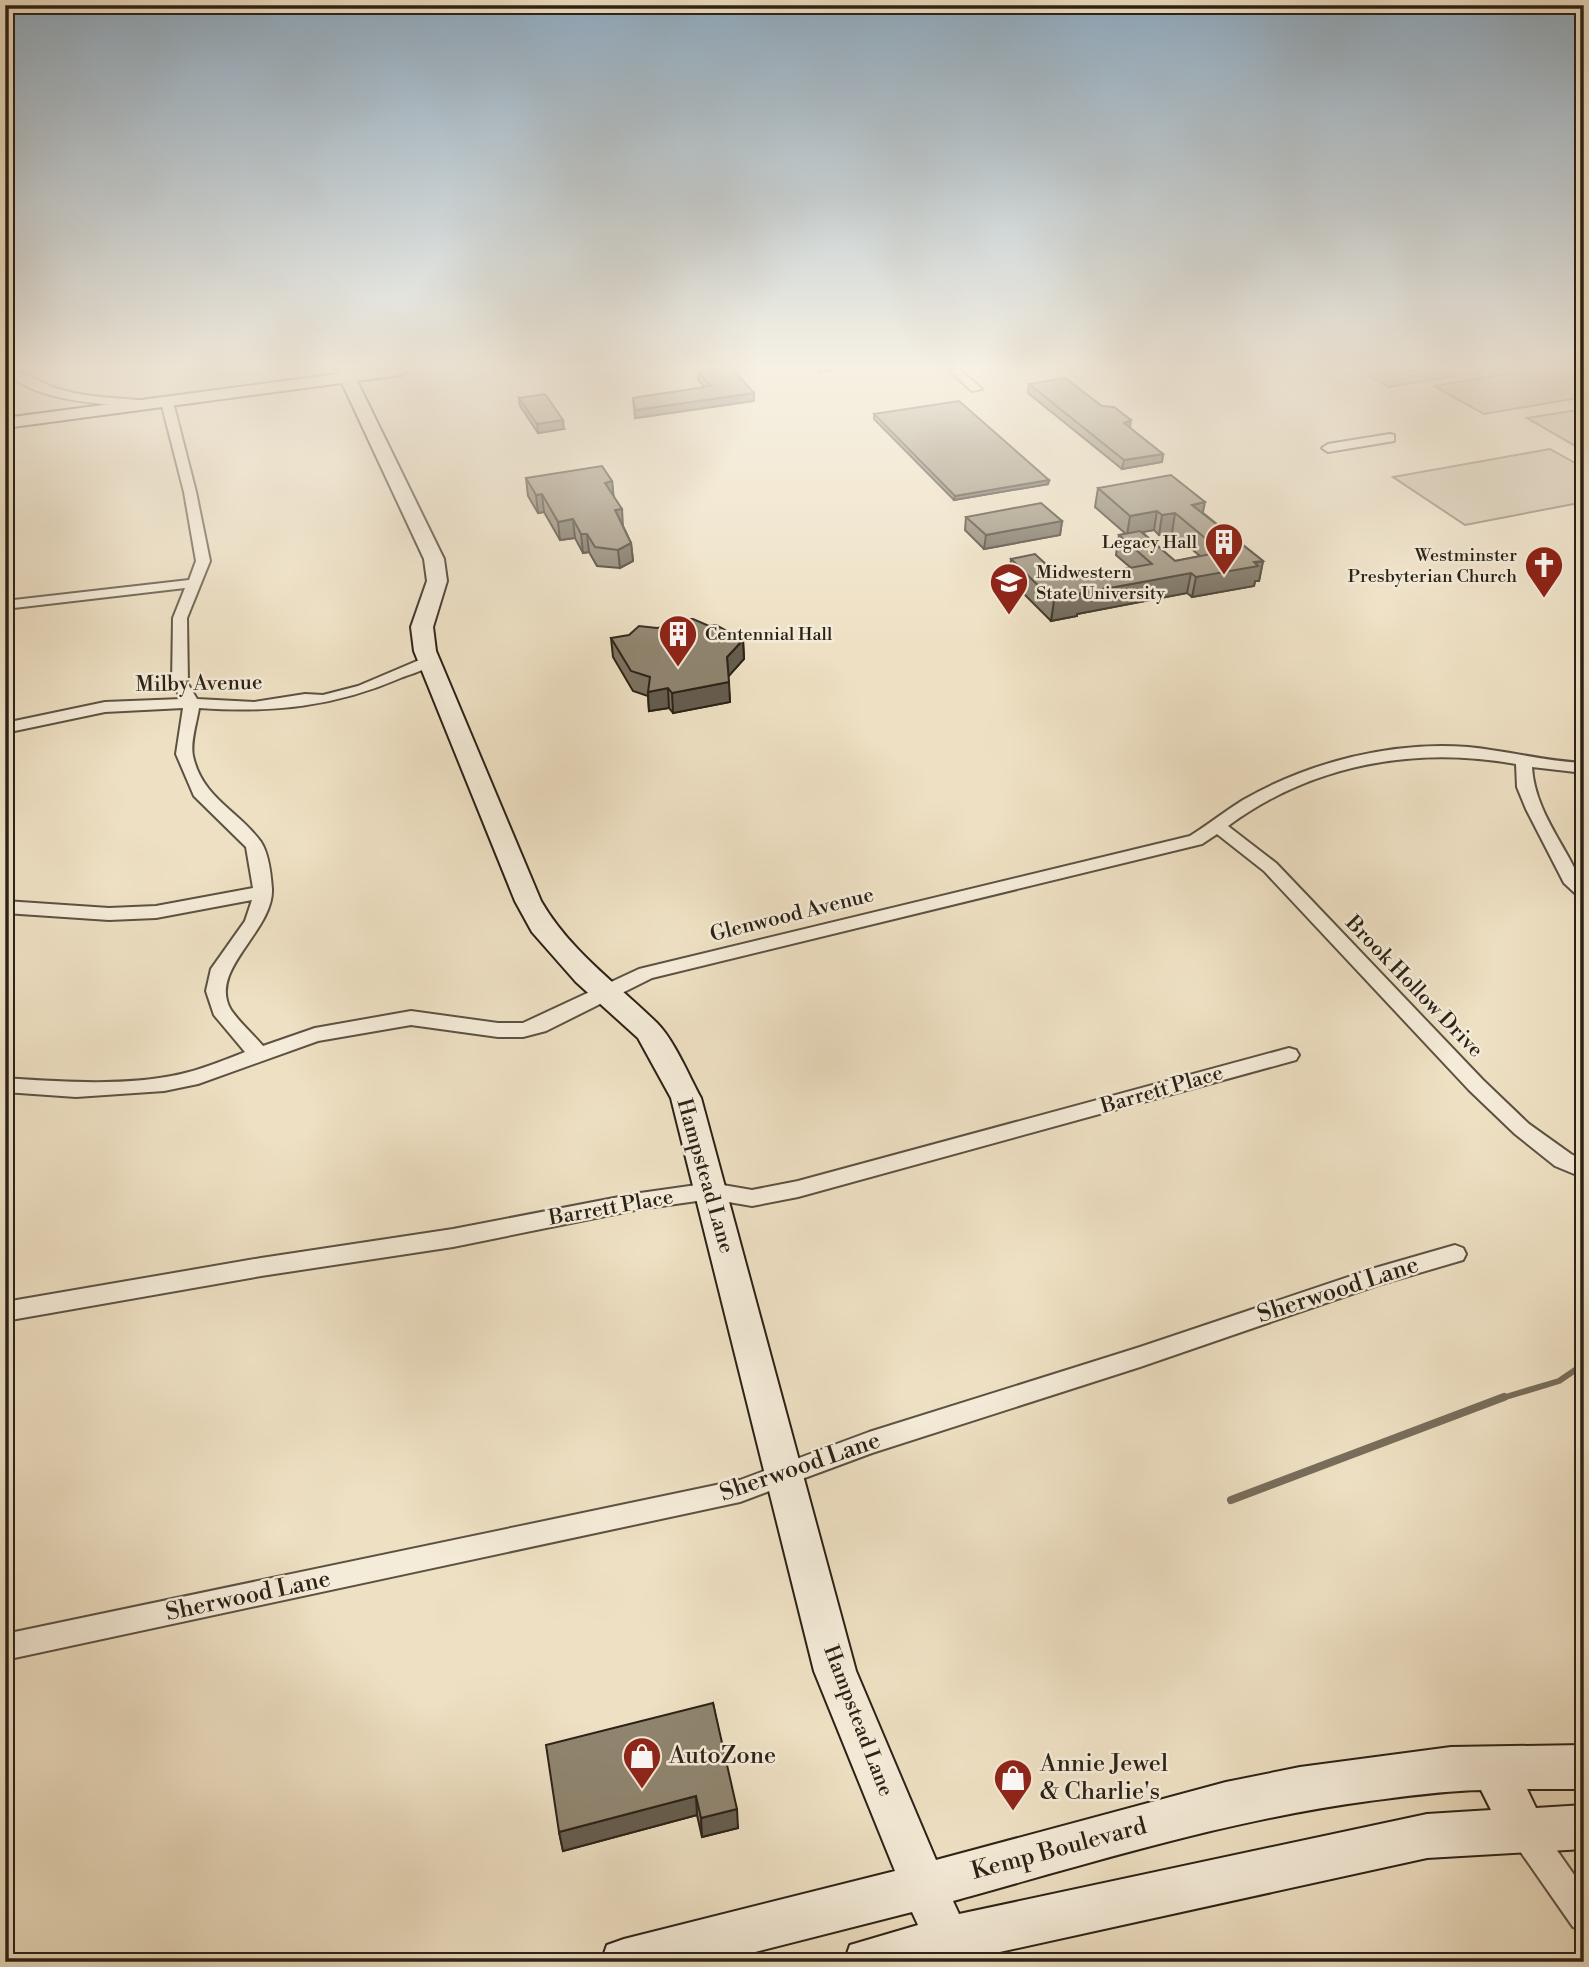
<svg xmlns="http://www.w3.org/2000/svg" width="1589" height="1967" font-family="'Libre Bodoni',serif">
<style>
.green{fill:#cdc0a6;stroke:#7c715e;stroke-width:2}
.lines{fill:none;stroke-linecap:round;stroke-linejoin:round}
.stream-far1{stroke:#786d5b;stroke-width:6}
.stream{stroke:#786d5b;stroke-width:8}
.street-casing{stroke:#5c5242;stroke-width:4}
.secondary-casing{stroke:#2b2217;stroke-width:4}
.street{fill:#f4ebd8;fill-rule:evenodd}
.secondary{fill:#f4ebd8;fill-rule:evenodd}
.wall{fill:#7c7260;stroke:#2b2217;stroke-width:2;fill-rule:evenodd}
.shaded-wall{fill:#655d4e;stroke:#2b2217;stroke-width:2}
.building{fill:#908570;stroke:#2b2217;stroke-width:2}
.labels{text-anchor:middle;dominant-baseline:central;stroke-width:5;stroke-linejoin:round;paint-order:stroke}
.far-poi-label{font-size:18px;fill:#2b2217;stroke:#f4ebd8;text-anchor:end}
.street-label{font-size:21px;fill:#2b2217;stroke:#f4ebd8}
.near-street-label{font-size:24px;fill:#2b2217;stroke:#f4ebd8}
.near-poi-label{font-size:24px;fill:#2b2217;stroke:#f4ebd8;text-anchor:start}
</style>
<rect width="100%" height="100%" fill="#eee0c3"/>
<filter id="stains"><feTurbulence type="fractalNoise" baseFrequency=".00286" numOctaves="4"/><feColorMatrix values="0 0 0 0 .2 0 0 0 0 .09 0 0 0 0 .02 0 0 0 .5 -.17"/></filter>
<radialGradient id="worn" r=".72"><stop offset=".6" stop-color="#630" stop-opacity="0"/><stop offset="1" stop-color="#630" stop-opacity=".3"/></radialGradient>
<g class="green">
<path d="M1360,370h84l10,6 -66,11z"/>
<path d="M1530,370h54v27l-100,17 -50,-28z"/>
<path d="M1584,409v42l-57,-33z"/>
<path d="M1550,449l34,19v34l-119,23 -72,-48z"/>
</g>
<g class="lines">
<path class="stream-far1" d="M1499,1399l60,-18 25,-17"/>
<path class="stream" d="M1231,1500l273,-103"/>
<g class="street-casing">
<g id="street">
<path d="M5,370c20,0 37,15 57,20 28,8 59,8 88,11l6,3c-8,6 -22,2 -32,2 -34,-3 -97,-8 -119,-36z"/>
<path d="M949,370h11l22,19 -10,2z"/>
<path d="M167,399l6,3 23,90 14,69 -23,57 1,66 9,15 57,3 51,-8 18,1 35,-9 66,-28 5,-1 7,4c-7,8 -22,12 -33,16 -69,30 -129,36 -204,31 -2,14 -9,34 -6,48 9,42 46,55 68,86 8,12 10,33 11,47 2,42 -65,81 -41,121 9,13 22,24 32,36l52,-18 96,-17 87,12h25l116,-54 551,-133c18,-11 35,-25 53,-36 66,-38 149,-59 225,-53 40,4 76,14 116,16v10l-52,-6c2,34 21,62 37,91 7,14 15,24 15,39l-6,-1 -14,-13 -38,-74 -9,-22 -1,-23c-102,-18 -204,0 -288,62l48,37 207,217 46,44 42,30 13,7v17l-29,-12 -40,-32 -46,-44 -205,-219 -47,-37 -15,10 -550,134 -106,53 -23,6h-25l-87,-12 -93,16 -120,43 -34,7 -88,6 -71,-5v-14c56,4 130,9 184,-6 19,-5 38,-13 56,-20l-31,-37 -8,-24 5,-22 34,-48 7,-21 -96,18 -47,2 -104,-7v-12l104,7 47,-2 97,-18 -7,-41 -52,-51 -18,-42 7,-46 -78,4 -100,21v-10l100,-21 77,-3 -10,-15 1,-66 12,-30 -180,21v-8l184,-21 7,-19 -12,-69 -23,-90z"/>
<path d="M1390,434l4,1v6l-66,11 -6,-4 6,-4z"/>
<path d="M1289,1048l7,2 3,5 -3,5 -498,137 -46,9 -41,-7 -71,10 -187,38 -192,29 -256,45v-19l256,-44 192,-29 187,-36 71,-10 41,7 46,-9z"/>
<path d="M1455,1245l8,3 3,6 -3,6 -85,25 -238,82 -268,86 -132,49 -735,158v-26l735,-154 129,-48 271,-85 235,-79z"/>
<path d="M1524,1815l11,4 49,70v43l-11,-5 -60,-86 -4,-11 4,-11z"/>
</g>
</g>
<g class="secondary-casing">
<path id="secondary" d="M336,370h73l-8,5 -44,6 87,178 3,22 -14,46 3,24 105,250c29,50 75,82 116,122 17,17 32,53 44,75l155,573 80,189 290,-78 74,-15 151,-20 133,-2v44h-57l9,19 48,-3v44l-157,9 -450,99 2,5h-135l6,-17 68,-20 -6,-13 -196,50h-115l6,-17 17,-6 271,-68 -81,-200 -143,-573 -33,-60 -62,-56 -44,-50 -17,-31 -101,-250 -3,-24 16,-46 -3,-22 -82,-176 -337,45v-10l333,-44zM1481,1790l10,20 -64,4 -468,100 -6,-13c138,-38 274,-81 416,-100 38,-5 74,-10 112,-11z"/>
</g>
<use href="#street" class="street"/>
<use href="#secondary" class="secondary"/>
</g>
<g class="wall">
<path d="M698,372l56,21v8l-119,17 -2,-20 72,-11 -7,-7z"/>
<path d="M1029,384l101,44 33,26 -1,8 -40,7 -94,-76z"/>
<path d="M519,398l45,31 -26,4 -18,-27z"/>
<path d="M874,414l175,66 -1,4 -94,16 -80,-81z"/>
<path d="M526,478l86,3 1,14 10,31 8,17 2,18 -13,7 -23,-2 -8,-14 -6,1 -8,-15 -15,2 -16,-28 -6,1 -10,-17z"/>
<path d="M1098,488l105,25 60,48 -4,20h-4l-1,5 -62,11 -5,-4 -110,21v2l-26,5 -42,-42 2,-20 52,21 68,-12 -15,-13 3,-20 7,-1 -31,-27zM1154,530l5,5 13,-2 28,23 -25,5 -33,-29z"/>
<path d="M966,517l96,4 -2,14 -76,14 -19,-19z"/>
<path d="M611,638l132,2 1,19 -16,17 2,26 -57,11 -4,-5 -20,3 -1,-15 -15,-5 -20,-34z"/>
<path d="M713,1703l25,125 -36,9 -5,-22 -134,36 -4,-19z"/>
</g>
<g class="shaded-wall">
<path d="M819,370h17l-17,2z"/>
<path d="M754,393v8l-119,17v-8z"/>
<path d="M563,420l1,9 -26,4 -1,-9z"/>
<path d="M1131,420l-1,8 -6,-5z"/>
<path d="M1163,454l-1,8 -40,7 2,-9z"/>
<path d="M1049,480l-1,4 -94,16 1,-4z"/>
<path d="M612,481l2,18 -9,-16z"/>
<path d="M542,494l2,18 -6,1 -2,-18z"/>
<path d="M1205,502l-4,20 -9,-17z"/>
<path d="M622,509l1,18 -8,-17z"/>
<path d="M1157,511l-3,19 -27,5 3,-19z"/>
<path d="M1175,513l-3,20 -13,2 3,-20z"/>
<path d="M573,519l2,19 -15,2 -2,-18z"/>
<path d="M1062,521l-2,14 -76,14 2,-14z"/>
<path d="M581,534h6l2,18 -6,1z"/>
<path d="M631,543l2,18 -13,7 -2,-18z"/>
<path d="M1263,561l-4,20h-4l-1,5 -62,11 4,-20z"/>
<path d="M1191,573l-4,20 -110,21v2l-26,5 3,-20 23,-7z"/>
<path d="M743,640l1,19 -16,18 -1,-20z"/>
<path d="M729,682l1,20 -57,11 -1,-20z"/>
<path d="M668,688l1,20 -20,3 -1,-19z"/>
<path d="M696,1796l1,19 -134,36 -4,-19z"/>
<path d="M737,1809l1,19 -36,9 -1,-19z"/>
</g>
<g class="building">
<path d="M711,370h22l21,23 -119,17 -2,-12 78,-12 -13,-14z"/>
<path d="M1065,378l37,28 12,1 17,13 -7,3 39,31 -39,6 -95,-76z"/>
<path d="M545,394l18,26 -26,4 -18,-26z"/>
<path d="M959,401l90,79 -94,16 -81,-82z"/>
<path d="M602,466l10,15 -7,2 17,26 -7,1 16,33 -13,7 -23,-3 -8,-13h-6l-8,-15 -15,3 -16,-28 -6,1 -10,-17z"/>
<path d="M1171,475l34,27 -13,3 71,56 -9,1 4,4 -62,11 -5,-4 -114,21 2,2 -25,5 -43,-42 24,-5 28,26 89,-16 -33,-29 21,-4 35,30 47,-9 -47,-39 -13,2 -5,-4 -27,5 -32,-28z"/>
<path d="M1041,503l21,18 -76,14 -20,-18z"/>
<path d="M680,619h13l16,7 7,-1 27,15 -16,17 2,25 -57,11 -4,-5 -20,4 2,-15 -19,-6 -20,-33 18,-3 10,-9 18,2 11,-2z"/>
<path d="M713,1703l24,106 -36,9 -5,-22 -137,36 -13,-87z"/>
</g>
<linearGradient id="sky" x2="0" y2="1"><stop stop-color="#90acc2"/><stop offset="0.57" stop-color="#f7f1e4"/><stop offset="1" stop-color="#f7f1e4" stop-opacity="0"/></linearGradient>
<rect width="1589" height="645" fill="url(#sky)"/>
<defs>
<g id="building-pin" transform="scale(2.0125)"><path d="M0 17L-7.5 6A9.5 9.5 0 1 1 7.5 6Z" fill="#8f2418" stroke="#f4ebd8"/><path d="M-4-6H4V6H1V3H-1V6H-4ZM-2.5-4.3h1.7v1.8h-1.7ZM.8-4.3h1.7v1.8H.8ZM-2.5-1h1.7V.8h-1.7ZM.8-1h1.7V.8H.8Z" fill="#fff"/></g>
<g id="church-pin" transform="scale(2.0125)"><path d="M0 17L-7.5 6A9.5 9.5 0 1 1 7.5 6Z" fill="#8f2418" stroke="#f4ebd8"/><path d="M-1.2-6h2.4v3.5h3.3v2.4h-3.3V6h-2.4V-.1h-3.3v-2.4h3.3Z" fill="#fff"/></g>
<g id="university-pin" transform="scale(2.0125)"><path d="M0 17L-7.5 6A9.5 9.5 0 1 1 7.5 6Z" fill="#8f2418" stroke="#f4ebd8"/><path d="M0-5L7-2L0 1L-7-2ZM-4 1L0 2.5L4 1V4Q0 6-4 4Z" fill="#fff"/></g>
<g id="shop-pin" transform="scale(2.0125)"><path d="M0 17L-7.5 6A9.5 9.5 0 1 1 7.5 6Z" fill="#8f2418" stroke="#f4ebd8"/><path d="M-5-2.5h2.3a2.7 3.5 0 0 1 5.4 0H5L5.5 6h-11ZM-1.5-2.5h3a1.5 2.3 0 0 0-3 0Z" fill="#fff"/></g>
</defs>
<g fill-rule="evenodd">
<use href="#building-pin" x="1224" y="542"/>
<use href="#church-pin" x="1544" y="565"/>
<use href="#university-pin" x="1009" y="582"/>
<use href="#building-pin" x="678" y="634"/>
<use href="#shop-pin" x="642" y="1756"/>
<use href="#shop-pin" x="1013" y="1778"/>
</g>
<g class="labels">
<g class="far-poi-label">
<text x="1197" y="542">Legacy Hall</text>
<text x="1517" y="555">Westminster<tspan x="1517" dy="21">Presbyterian Church</tspan></text>
<text x="1036" y="572" text-anchor="start">Midwestern<tspan x="1036" dy="21">State University</tspan></text>
<text x="705" y="634" text-anchor="start">Centennial Hall</text>
</g>
<g class="street-label">
<text transform="translate(199 684) rotate(-1)">Milby Avenue</text>
<text transform="translate(792 915) rotate(-14)">Glenwood Avenue</text>
<text transform="translate(1414 987) rotate(46)">Brook Hollow Drive</text>
<text transform="translate(1162 1090) rotate(-16)">Barrett Place</text>
<text transform="translate(705 1176) rotate(74)">Hampstead Lane</text>
<text transform="translate(611 1208) rotate(-10)">Barrett Place</text>
<text transform="translate(858 1721) rotate(69)">Hampstead Lane</text>
</g>
<g class="near-street-label">
<text transform="translate(1338 1290) rotate(-18)">Sherwood Lane</text>
<text transform="translate(800 1467) rotate(-19)">Sherwood Lane</text>
<text transform="translate(248 1596) rotate(-12)">Sherwood Lane</text>
<text transform="translate(1059 1849) rotate(-15)">Kemp Boulevard</text>
</g>
<g class="near-poi-label">
<text x="669" y="1756">AutoZone</text>
<text x="1040" y="1764">Annie Jewel<tspan x="1040" dy="28">&amp; Charlie's</tspan></text>
</g>
</g>
<rect width="1589" height="1967" fill="none" stroke="#eee0c3" stroke-width="28"/>
<rect x="7" y="7" width="1575" height="1953" fill="none" stroke="#2b2217" stroke-width="3.5"/>
<rect x="14" y="14" width="1561" height="1939" fill="none" stroke="#2b2217" stroke-width="2"/>
<rect width="100%" height="100%" filter="url(#stains)"/>
<rect width="100%" height="100%" fill="url(#worn)"/>
</svg>
